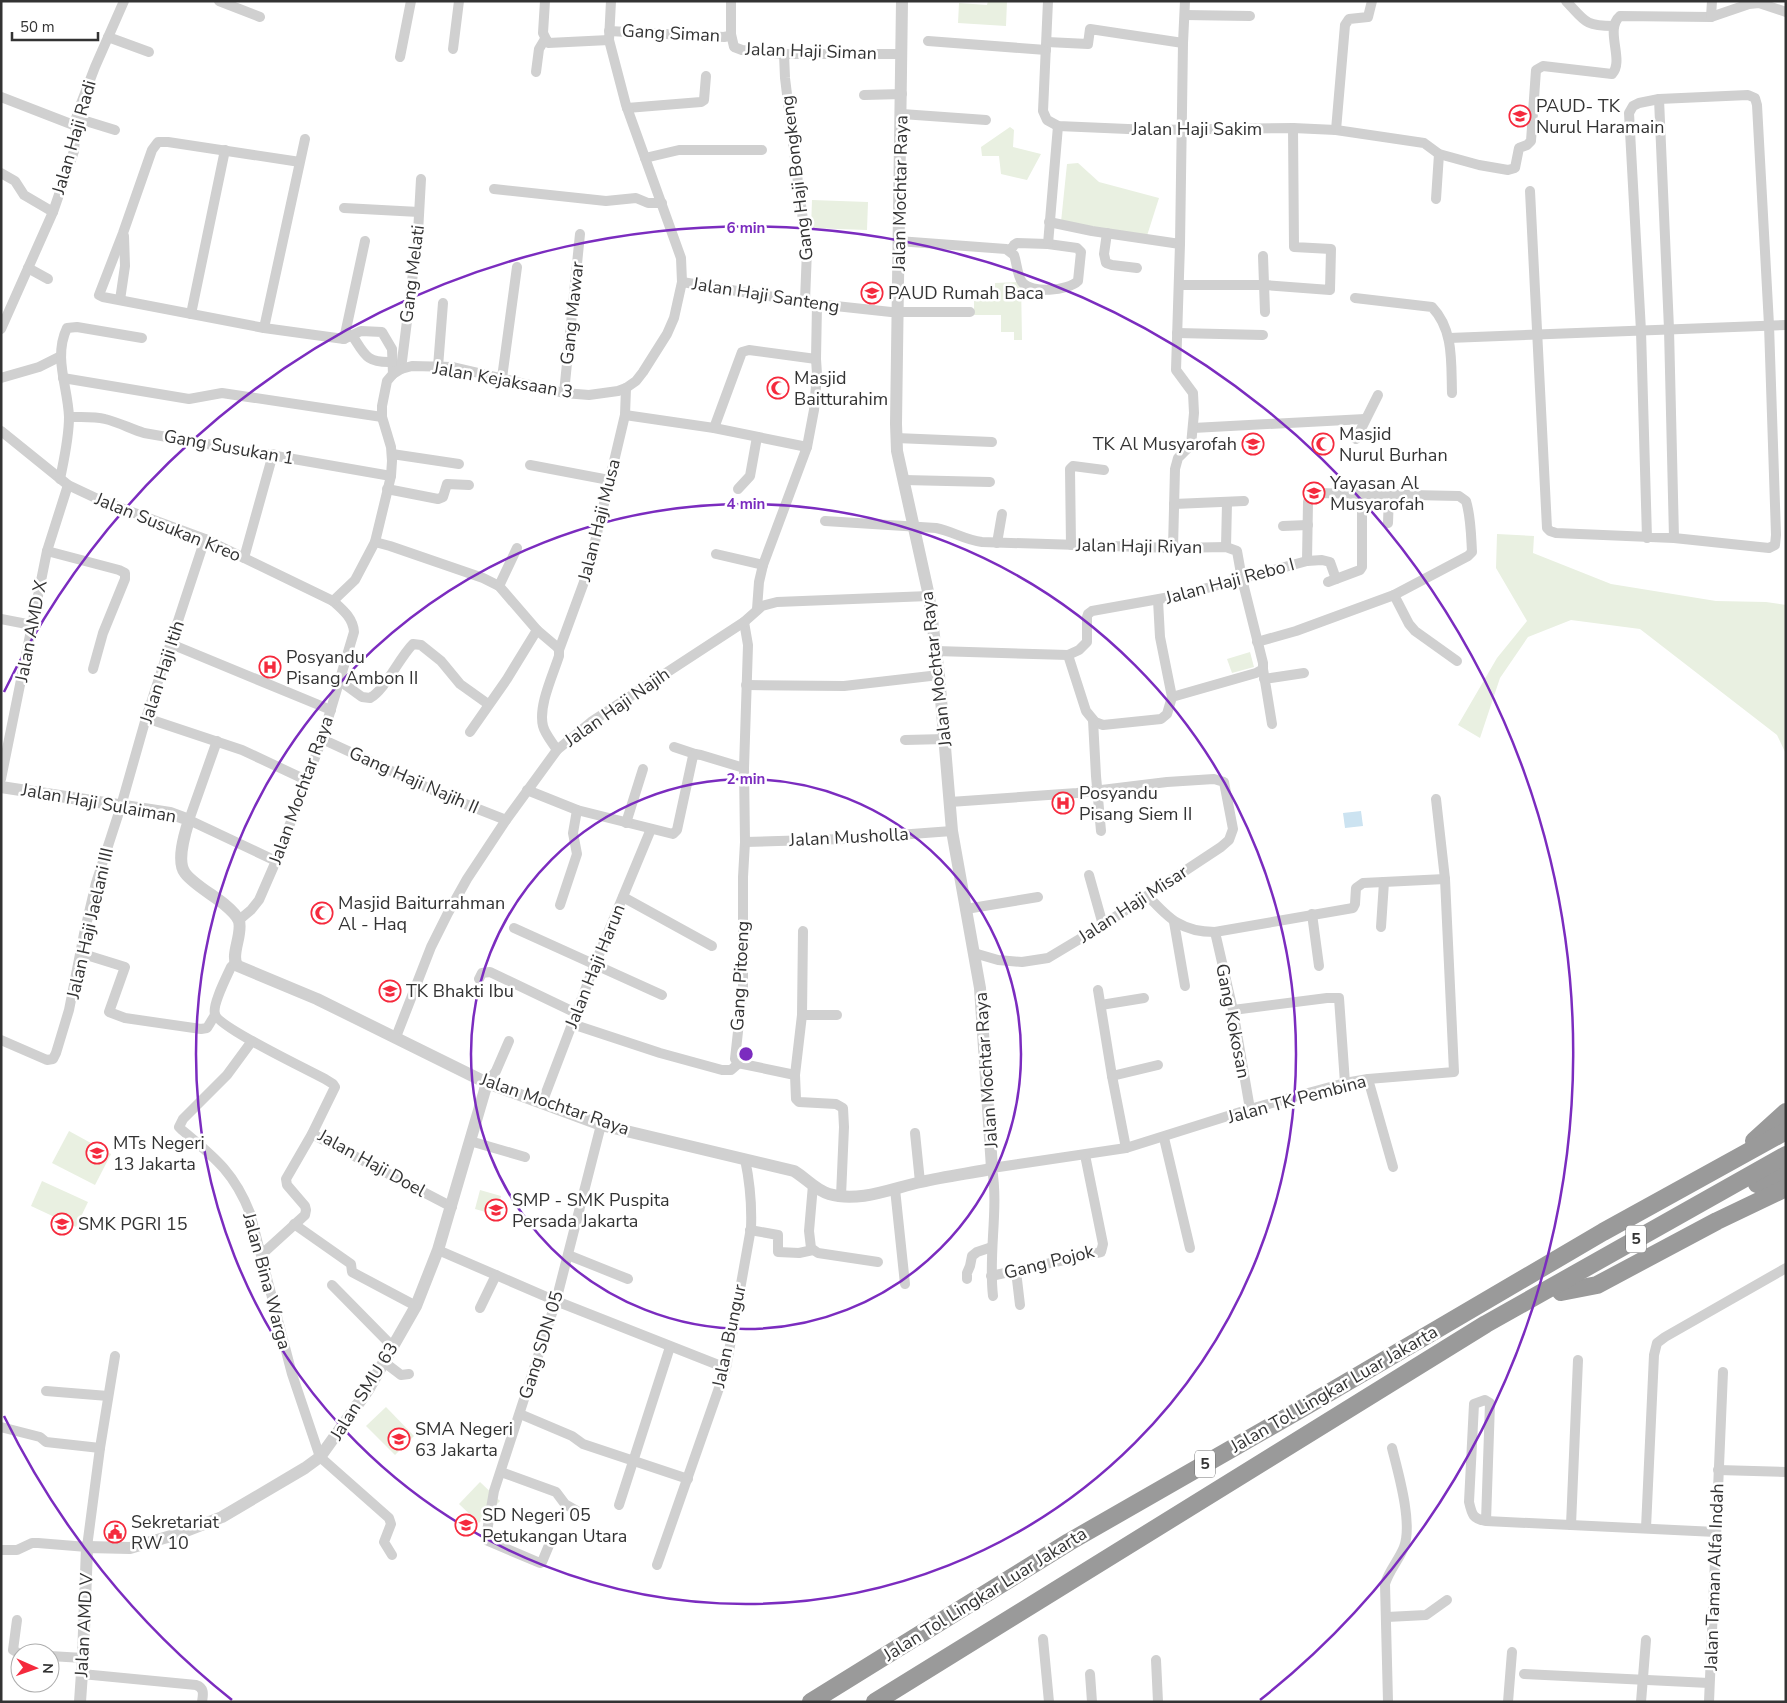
<svg xmlns="http://www.w3.org/2000/svg" width="1787" height="1703" font-family="'Nunito Sans',sans-serif">
<style>
.green{fill:#e9f0e1}
.water{fill:#cce3f1}
.lines{fill:none;stroke-linecap:round;stroke-linejoin:round}
.minor{stroke:#d0d0d0;stroke-width:10}
.tertiary{stroke:#d0d0d0;stroke-width:12}
.motorway{stroke:#9a9a9a;stroke-width:18}
.ring{fill:none;stroke:#7b2cbf;stroke-width:2.5}
.labels{text-anchor:middle;dominant-baseline:central;stroke-width:5;stroke-linejoin:round;paint-order:stroke}
.shield{fill:#fff;stroke:#707070;stroke-width:1}
.shield-label{font-size:16px;font-weight:bold;fill:#333}
.street-label{font-size:18px;fill:#333;stroke:#fff}
.poi-label{font-size:18px;fill:#333;stroke:#fff;text-anchor:start}
.centre{fill:#7b2cbf;stroke:#fff;stroke-width:2.5}
.ring-label{font-size:15px;text-anchor:middle;font-weight:bold;fill:#7b2cbf;stroke:#fff;stroke-width:5;stroke-linejoin:round;paint-order:stroke}
</style>
<rect width="100%" height="100%" fill="#fff"/>
<g class="green">
<path d="M988,1h19l-1,25 -48,-3 1,-20 28,2z"/>
<path d="M1010,127l4,3 -1,17 28,7 -14,26 -26,-6 -2,-18h-17l-1,-9z"/>
<path d="M1078,163l21,19 60,16 -14,44 -84,-20 6,-58z"/>
<path d="M812,200l56,2 -1,28 -56,-2z"/>
<path d="M1021,282l1,58h-8v-8h-13v-17h-27v-16h21v-16z"/>
<path d="M1497,534l37,2 -1,17 78,31 105,17 50,1 20,3v149l-9,-19 -137,-106 -69,-9 -43,17 -28,41 -20,60 -22,-13 39,-67 30,-37 -31,-53z"/>
<path d="M1250,652l4,15 -22,6 -5,-14z"/>
<path d="M69,1131l42,23 -16,31 -43,-22z"/>
<path d="M42,1181l46,21 -12,25 -45,-21z"/>
<path d="M480,1190l21,6 -5,19 -21,-6z"/>
<path d="M386,1407l28,29 -19,19 -29,-29z"/>
<path d="M480,1482l20,19 -21,22 -20,-19z"/>
</g>
<path class="water" d="M1361,811l2,15 -18,2 -2,-15z"/>
<g class="lines">
<g class="minor">
<path d="M219,1l41,16"/>
<path d="M545,1l-2,32 5,10 61,-3"/>
<path d="M731,1v33l3,13 8,3 42,4h117"/>
<path d="M1048,1l-5,110 4,9 11,6 93,4 142,-2 43,2 88,13 15,11 40,11 29,5 7,-2 4,-20 8,-3 4,-4 5,-71 7,-4 69,8c13,-14 -8,-44 8,-58l91,1 38,-13 10,-1 27,9"/>
<path d="M1566,1c19,20 18,25 47,25"/>
<path d="M1185,15l65,1"/>
<path d="M1711,17l1,-16"/>
<path d="M609,31l115,6 5,-1 2,-2"/>
<path d="M108,37l41,15"/>
<path d="M928,41l118,9"/>
<path d="M1047,42l41,2 2,-15 93,14"/>
<path d="M453,49l6,-48"/>
<path d="M784,54l1,24 11,89 11,83 -2,51"/>
<path d="M400,57l11,-56"/>
<path d="M536,72l3,-23 6,-10"/>
<path d="M864,95l38,-1"/>
<path d="M1,97l75,29"/>
<path d="M1659,99l10,230 5,209"/>
<path d="M627,108l74,-6 3,-2 2,-24"/>
<path d="M902,114l84,6"/>
<path d="M76,118l39,12"/>
<path d="M1336,130l9,-105 4,-6 19,-2 4,-16"/>
<path d="M645,158l34,-8h83"/>
<path d="M300,162l-132,-20h-10l-6,8 -29,83 -24,62 4,2 161,31 41,-189"/>
<path d="M1,173l14,8 9,14 29,17"/>
<path d="M494,189l112,12 30,-3 12,5h14"/>
<path d="M1530,191l17,337 3,3 6,2 118,5 95,10 6,-3 1,-10 -7,-210 -12,-220 -2,-7 -7,-3 -89,4 -20,4 -6,3 -4,7 12,218 6,207"/>
<path d="M1436,199l3,-45"/>
<path d="M344,208l75,4"/>
<path d="M1049,222l43,9 88,13"/>
<path d="M1107,233l-3,21 2,9 6,2 25,3"/>
<path d="M898,241l108,8 8,6c3,8 3,20 8,27 9,12 46,9 56,-1l3,-29 -4,-4 -29,-4 -31,-1 -3,2 -4,6"/>
<path d="M1048,244l10,-118"/>
<path d="M1263,256l2,56"/>
<path d="M28,268l20,11"/>
<path d="M682,282l135,22 74,8h79"/>
<path d="M1179,285h85l66,5 1,-41 -37,-2 -1,-119"/>
<path d="M1355,298l77,9c22,23 19,55 20,86"/>
<path d="M120,300l5,-34 -1,-30"/>
<path d="M191,314l34,-164"/>
<path d="M264,328l80,11 17,-8 21,1 10,17 1,25"/>
<path d="M1,329l52,-117 21,-61 3,-37 18,-47 29,-66"/>
<path d="M1177,333l86,2"/>
<path d="M352,335c13,20 14,28 40,27"/>
<path d="M1449,338l337,-13"/>
<path d="M344,339l21,-98"/>
<path d="M438,367l5,-64"/>
<path d="M401,369l17,-136 3,-54"/>
<path d="M1,378l38,-11 22,-11"/>
<path d="M63,378l126,21 33,-6 160,24"/>
<path d="M502,378l15,-111"/>
<path d="M564,393l16,-159"/>
<path d="M625,415l89,13 93,19"/>
<path d="M69,417c12,0 25,-1 36,2 13,3 26,10 39,14l247,43"/>
<path d="M714,428l28,-76 7,-2 67,9"/>
<path d="M1193,428l172,-9"/>
<path d="M1,431l67,54 34,16 103,38 128,62c10,9 20,17 21,31l-32,107 -46,122 -17,39 -8,10 -12,10"/>
<path d="M896,438l96,4"/>
<path d="M1356,439l22,-44"/>
<path d="M392,454l67,10"/>
<path d="M530,465l79,15"/>
<path d="M60,479c4,-20 9,-41 9,-62 -1,-30 -16,-60 -2,-89l10,-1 65,11"/>
<path d="M904,480l86,2"/>
<path d="M387,489l51,10 5,-2 4,-13 22,1"/>
<path d="M738,489l12,-13 7,-39"/>
<path d="M1174,504l70,-3"/>
<path d="M825,521l111,7c16,3 29,12 46,14l191,6 53,-1 11,4 5,28 21,84v6l-7,4 -84,24 -5,17 -6,5 -58,6 -8,-3 -9,-11 -18,-56"/>
<path d="M1388,523l1,-29"/>
<path d="M1283,526l25,-1"/>
<path d="M375,542l15,4 93,32 16,8 38,44 20,17 2,3v6c-6,19 -21,50 -16,70 2,8 9,16 14,24"/>
<path d="M997,543l5,-29"/>
<path d="M1071,545l-1,-76 3,-3 31,4"/>
<path d="M1226,547l1,-44"/>
<path d="M1173,548l2,-79 3,-11 13,-13 3,-32 -1,-20 -17,-23 4,-126 3,-201 2,-42"/>
<path d="M47,551l72,19 6,3v6l-22,54 -10,36"/>
<path d="M716,554l47,11"/>
<path d="M244,558l29,-104"/>
<path d="M1328,582l32,-12 2,-3v-73"/>
<path d="M499,586l18,-38"/>
<path d="M1394,595l15,29 6,7 42,30"/>
<path d="M1158,600l2,37 12,60"/>
<path d="M333,601l22,-21 20,-38 16,-66 1,-15 -1,-14 -9,-30v-11l5,-25 6,-7 8,-5 11,-3 41,1 111,26 25,2 29,-4 8,-3 10,-7 7,-9 24,-38 7,-16 8,-36 -1,-24 -55,-153 -17,-65 2,-39"/>
<path d="M757,609l2,-27 4,-17 44,-118 7,-37 3,-36 -1,-15 1,-55"/>
<path d="M1,619l31,6"/>
<path d="M744,622l4,23 -4,123 1,74 -2,35v109l-8,73 3,4 57,12 1,24 3,3 37,2 7,4 1,19 -3,69"/>
<path d="M1257,642l39,-11 98,-36 74,-39 4,-4c-1,-17 -1,-35 -6,-51l-7,-5 -144,-3 -6,5 -1,4 -1,59"/>
<path d="M171,644l160,66"/>
<path d="M559,650l25,-68 9,-32 32,-135 1,-27"/>
<path d="M936,651l132,4 11,-5 8,-8v-25l1,-3 4,-3 89,-16 126,-34 15,-1 8,2 6,17"/>
<path d="M1263,669l9,55"/>
<path d="M1264,679l40,-6"/>
<path d="M340,681l22,16 8,1c15,-8 29,-40 43,-54l8,1 20,16 19,23 28,20"/>
<path d="M746,685l98,1 95,-11"/>
<path d="M146,718l96,32 64,30"/>
<path d="M1093,720l3,56 5,55"/>
<path d="M470,732l37,-53 30,-49"/>
<path d="M322,739l128,59 56,22"/>
<path d="M905,740l40,-1"/>
<path d="M217,741l-28,79 87,41"/>
<path d="M674,747l21,7"/>
<path d="M1,779l46,-228 21,-66"/>
<path d="M527,790l50,20 96,24 4,-4 16,-74 2,-2 6,1 43,13"/>
<path d="M950,802l127,-9 90,-11 47,-3 10,3 9,47 -4,11 -8,7 -118,78 -55,33 -26,4 -24,-2 -24,-7"/>
<path d="M626,823l17,-54"/>
<path d="M745,842l99,-3 108,-8"/>
<path d="M1089,875l14,50"/>
<path d="M1148,896c21,23 34,36 67,36l138,-24 2,-4 1,-16 7,-5 82,-4"/>
<path d="M623,897l89,49"/>
<path d="M560,905l17,-51 -4,-21 4,-23"/>
<path d="M966,909l72,-12"/>
<path d="M1312,914l7,52"/>
<path d="M1174,922l11,64"/>
<path d="M1381,927l3,-45"/>
<path d="M514,928l148,67"/>
<path d="M1215,932l18,78 17,99"/>
<path d="M80,953l45,14 -16,45 16,6 76,11 6,-1 8,-13"/>
<path d="M235,963l-4,4c-4,9 -19,38 -16,47 3,13 93,56 110,65l8,5 2,3 -23,47 -26,45 1,6 18,21 1,4 -1,5 -44,40"/>
<path d="M479,979l3,-6 8,-1 86,41"/>
<path d="M1098,990l14,86 14,72"/>
<path d="M1101,1005l43,-7"/>
<path d="M1233,1010l94,-12h12l6,85"/>
<path d="M802,1015h35"/>
<path d="M572,1024l88,29 62,17h9l8,-7"/>
<path d="M396,1037l35,-90 17,-34 19,-34 39,-59 51,-70 34,-28 153,-100 18,-16 15,-4 152,-6"/>
<path d="M1,1040l46,20 6,-1 3,-6 13,-43 15,-76 12,-51 25,-77 25,-88 59,-179"/>
<path d="M252,1041l-25,34 -44,44 -4,8 3,3c32,27 52,42 68,83l42,161 28,83 69,61 2,6 -7,18 8,13"/>
<path d="M795,1075l7,-60 1,-84"/>
<path d="M1112,1076l46,-11"/>
<path d="M1368,1079l25,88"/>
<path d="M487,1083l9,-12 13,-30"/>
<path d="M542,1103l53,-139 56,-135"/>
<path d="M915,1133l5,49"/>
<path d="M312,1134l140,73"/>
<path d="M1164,1138l26,110"/>
<path d="M470,1141l55,16"/>
<path d="M813,1185l-4,46 2,17 7,5 60,9"/>
<path d="M895,1189l10,95"/>
<path d="M294,1224l57,40 1,8 64,34"/>
<path d="M750,1230l28,5v17l21,1 14,-3"/>
<path d="M438,1250l118,51 170,67"/>
<path d="M568,1255l60,24"/>
<path d="M1016,1271l4,34"/>
<path d="M991,1276l110,-24 2,-8 -18,-89"/>
<path d="M967,1279v-6l3,-7 2,-10 5,-4 15,-5"/>
<path d="M332,1285l61,62"/>
<path d="M993,1296c-5,-43 6,-86 -1,-128l134,-20 124,-39 95,-26 23,-4 86,-7 -9,-193 -9,-80"/>
<path d="M480,1308l16,-33"/>
<path d="M384,1362l17,13 8,-1"/>
<path d="M46,1391l62,5"/>
<path d="M520,1414l52,22 11,8 105,35"/>
<path d="M1,1427l39,10 6,5 54,6"/>
<path d="M1718,1470l68,2"/>
<path d="M501,1472l55,20 9,12 19,11"/>
<path d="M619,1505l51,-158"/>
<path d="M1486,1521l4,-118 -5,-3 -11,4 -5,98c3,13 4,17 17,19l230,11"/>
<path d="M1571,1525l7,-165"/>
<path d="M1646,1528l8,-173 3,-12 8,-6 121,-69"/>
<path d="M552,1538l-10,24 -2,1 -52,-22 -2,-4 8,-46 62,-190 45,-176"/>
<path d="M1,1550h16l15,-7h6l49,4 13,-99 15,-92"/>
<path d="M657,1565l69,-197 25,-140c1,-24 -1,-45 -6,-69"/>
<path d="M1387,1617l39,-2 21,-15"/>
<path d="M17,1620l-4,30 7,4"/>
<path d="M1043,1639l6,63"/>
<path d="M50,1656l33,2"/>
<path d="M1156,1660l2,42"/>
<path d="M82,1674l114,11c9,3 7,10 6,17"/>
<path d="M1090,1674l2,28"/>
<path d="M1524,1674l185,9"/>
<path d="M1388,1702l-3,-118c4,-14 14,-24 19,-37 9,-24 -6,-75 -12,-99"/>
<path d="M1508,1702l4,-50"/>
<path d="M1641,1702l5,-62"/>
<path d="M1709,1702l14,-330"/>
</g>
<g class="tertiary">
<path d="M1,787l169,26 19,7c-4,13 -13,41 -4,53 8,11 28,22 39,31 6,5 13,11 15,17 4,14 -10,36 -1,45l79,33 170,84 55,20 59,22 193,46c12,7 21,19 35,23 30,9 64,-6 92,-12 21,-5 43,-8 65,-12l6,-2 -12,-180 -28,-157 -13,-156 -10,-79 -32,-145 -1,-27 6,-423"/>
<path d="M80,1702l3,-44 4,-111 43,1 51,-15 41,-16 83,-49 15,-11 48,-67 48,-84 22,-56 49,-167"/>
</g>
<g class="motorway">
<path d="M1754,1141l32,-29"/>
<path d="M1757,1184l29,-14"/>
<path d="M1561,1292l36,-7 120,-64 69,-33"/>
<path d="M811,1702l258,-160 239,-137 295,-173 183,-101"/>
<path d="M875,1702l611,-378 300,-169"/>
</g>
</g>
<g class="ring">
<circle cx="746" cy="1054" r="275"/>
<circle cx="746" cy="1054" r="550"/>
<path d="M232 1700A826 826 0 0 1 4 1416M4 692A826 826 0 1 1 1260 1700"/>
</g>
<defs>
<g id="school-ring" transform="scale(1.125)"><circle r="9.5" fill="#fff" stroke="#f52a3d" stroke-width="1.5"/><path d="M0-5L7-2L0 1L-7-2ZM-4 1L0 2.5L4 1V4Q0 6-4 4Z" fill="#f52a3d"/></g>
<g id="mosque-ring" transform="scale(1.125)"><circle r="9.5" fill="#fff" stroke="#f52a3d" stroke-width="1.5"/><path d="M3.5-4.9A6 6 0 1 0 3.5 4.9A5 5 0 1 1 3.5-4.9Z" fill="#f52a3d"/></g>
<g id="hospital-ring" transform="scale(1.125)"><circle r="9.5" fill="#fff" stroke="#f52a3d" stroke-width="1.5"/><path d="M-5-5h3v3.5h4V-5h3V5h-3V1.5h-4V5h-3Z" fill="#f52a3d"/></g>
<g id="civic-ring" transform="scale(1.125)"><circle r="9.5" fill="#fff" stroke="#f52a3d" stroke-width="1.5"/><path d="M-.6-6.5H3V-4.5H.6V-3L4-1V1h2V6H-6V1h2V-1L-.6-3ZM-1.2 2.5V6h2.4V2.5Z" fill="#f52a3d"/></g>
</defs>
<g fill-rule="evenodd">
<use href="#school-ring" x="1520" y="116"/>
<use href="#school-ring" x="872" y="293"/>
<use href="#mosque-ring" x="778" y="388"/>
<use href="#school-ring" x="1253" y="444"/>
<use href="#mosque-ring" x="1323" y="444"/>
<use href="#school-ring" x="1314" y="493"/>
<use href="#hospital-ring" x="270" y="667"/>
<use href="#hospital-ring" x="1063" y="803"/>
<use href="#mosque-ring" x="322" y="913"/>
<use href="#school-ring" x="390" y="991"/>
<use href="#school-ring" x="97" y="1153"/>
<use href="#school-ring" x="496" y="1210"/>
<use href="#school-ring" x="62" y="1224"/>
<use href="#school-ring" x="399" y="1439"/>
<use href="#school-ring" x="466" y="1525"/>
<use href="#civic-ring" x="115" y="1532"/>
</g>
<g class="labels">
<g class="shield">
<rect x="1626" y="1225.5" width="20" height="27" rx="4"/>
<rect x="1195" y="1450.5" width="20" height="27" rx="4"/>
</g>
<g class="shield-label">
<text x="1636" y="1239">5</text>
<text x="1205" y="1464">5</text>
</g>
<g class="street-label">
<text transform="translate(671 33) rotate(3)">Gang Siman</text>
<text transform="translate(811 51) rotate(2)">Jalan Haji Siman</text>
<text x="1197" y="129">Jalan Haji Sakim</text>
<text transform="translate(74 137) rotate(-74)">Jalan Haji Radi</text>
<text transform="translate(797 178) rotate(-97)">Gang Haji Bongkeng</text>
<text transform="translate(900 193) rotate(-89)">Jalan Mochtar Raya</text>
<text transform="translate(412 274) rotate(-83)">Gang Melati</text>
<text transform="translate(766 295) rotate(9)">Jalan Haji Santeng</text>
<text transform="translate(572 313) rotate(-84)">Gang Mawar</text>
<text transform="translate(503 380) rotate(10)">Jalan Kejaksaan 3</text>
<text transform="translate(229 447) rotate(10)">Gang Susukan 1</text>
<text transform="translate(599 520) rotate(-76)">Jalan Haji Musa</text>
<text transform="translate(168 527) rotate(22)">Jalan Susukan Kreo</text>
<text transform="translate(1139 546) rotate(1)">Jalan Haji Riyan</text>
<text transform="translate(1230 581) rotate(-15)">Jalan Haji Rebo I</text>
<text transform="translate(31 631) rotate(-79)">Jalan AMD X</text>
<text transform="translate(936 669) rotate(-97)">Jalan Mochtar Raya</text>
<text transform="translate(162 672) rotate(-72)">Jalan Haji Itih</text>
<text transform="translate(617 707) rotate(-35)">Jalan Haji Najih</text>
<text transform="translate(414 780) rotate(24)">Gang Haji Najih II</text>
<text transform="translate(301 790) rotate(-70)">Jalan Mochtar Raya</text>
<text transform="translate(99 803) rotate(10)">Jalan Haji Sulaiman</text>
<text transform="translate(849 837) rotate(-3)">Jalan Musholla</text>
<text transform="translate(1133 904) rotate(-33)">Jalan Haji Misar</text>
<text transform="translate(90 923) rotate(-77)">Jalan Haji Jaelani III</text>
<text transform="translate(595 966) rotate(-68)">Jalan Haji Harun</text>
<text transform="translate(740 976) rotate(-87)">Gang Pitoeng</text>
<text transform="translate(1233 1021) rotate(79)">Gang Kokosan</text>
<text transform="translate(986 1070) rotate(-94)">Jalan Mochtar Raya</text>
<text transform="translate(1297 1099) rotate(-15)">Jalan TK Pembina</text>
<text transform="translate(555 1104) rotate(19)">Jalan Mochtar Raya</text>
<text transform="translate(372 1163) rotate(29)">Jalan Haji Doel</text>
<text transform="translate(1049 1262) rotate(-14)">Gang Pojok</text>
<text transform="translate(267 1281) rotate(75)">Jalan Bina Warga</text>
<text transform="translate(729 1336) rotate(-78)">Jalan Bungur</text>
<text transform="translate(541 1345) rotate(-73)">Gang SDN 05</text>
<text transform="translate(1334 1389) rotate(-30)">Jalan Tol Lingkar Luar Jakarta</text>
<text transform="translate(364 1391) rotate(-58)">Jalan SMU 63</text>
<text transform="translate(1714 1577) rotate(-88)">Jalan Taman Alfa Indah</text>
<text transform="translate(985 1594) rotate(-32)">Jalan Tol Lingkar Luar Jakarta</text>
<text transform="translate(84 1625) rotate(-87)">Jalan AMD V</text>
</g>
<g class="poi-label">
<text x="1536" y="106">PAUD- TK<tspan x="1536" dy="21">Nurul Haramain</tspan></text>
<text x="888" y="293">PAUD Rumah Baca</text>
<text x="794" y="378">Masjid<tspan x="794" dy="21">Baitturahim</tspan></text>
<text x="1339" y="434">Masjid<tspan x="1339" dy="21">Nurul Burhan</tspan></text>
<text x="1237" y="444" text-anchor="end">TK Al Musyarofah</text>
<text x="1330" y="483">Yayasan Al<tspan x="1330" dy="21">Musyarofah</tspan></text>
<text x="286" y="657">Posyandu<tspan x="286" dy="21">Pisang Ambon II</tspan></text>
<text x="1079" y="793">Posyandu<tspan x="1079" dy="21">Pisang Siem II</tspan></text>
<text x="338" y="903">Masjid Baiturrahman<tspan x="338" dy="21">Al - Haq</tspan></text>
<text x="406" y="991">TK Bhakti Ibu</text>
<text x="113" y="1143">MTs Negeri<tspan x="113" dy="21">13 Jakarta</tspan></text>
<text x="512" y="1200">SMP - SMK Puspita<tspan x="512" dy="21">Persada Jakarta</tspan></text>
<text x="78" y="1224">SMK PGRI 15</text>
<text x="415" y="1429">SMA Negeri<tspan x="415" dy="21">63 Jakarta</tspan></text>
<text x="482" y="1515">SD Negeri 05<tspan x="482" dy="21">Petukangan Utara</tspan></text>
<text x="131" y="1522">Sekretariat<tspan x="131" dy="21">RW 10</tspan></text>
</g>
</g>
<circle cx="746" cy="1054" r="8" class="centre"/>
<g class="ring-label">
<text x="746" y="233">6 min</text>
<text x="746" y="509">4 min</text>
<text x="746" y="784">2 min</text>
</g>
<rect width="1787" height="1703" fill="none" stroke="#333333" stroke-width="5"/>
<g transform="translate(35 1668) rotate(92)"><circle r="24" fill="#ffffff" stroke="#adadad"/>
<path d="M0-4L9 19L0 12L-9 19Z" fill="#f52a3d"/>
<text y="-8" font-size="14" font-weight="bold" text-anchor="middle" fill="#333333">N</text>
</g>
<path d="M12 32v8h86v-8" fill="none" stroke="#333333" stroke-width="2.5"/>
<text x="20" y="32" font-size="15" fill="#333333" stroke="#ffffff" stroke-width="4" paint-order="stroke">50 m</text>
</svg>
